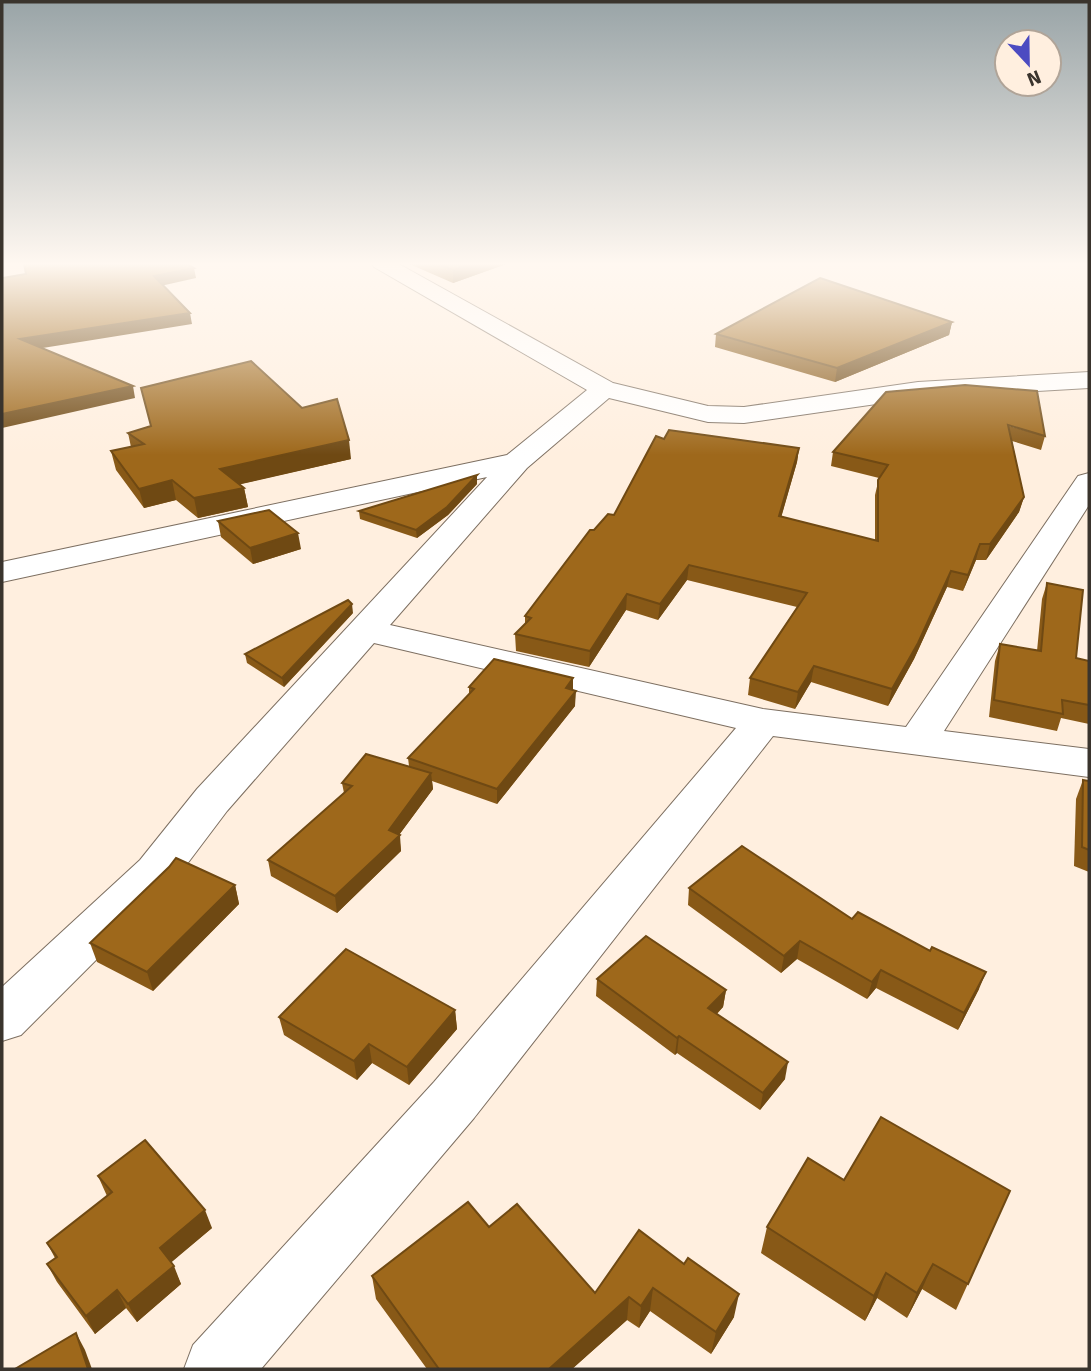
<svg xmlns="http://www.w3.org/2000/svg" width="1091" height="1371" font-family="Signika,sans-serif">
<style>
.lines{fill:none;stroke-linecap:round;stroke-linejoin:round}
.minor-casing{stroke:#7d6f61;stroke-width:2}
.minor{fill:#fff;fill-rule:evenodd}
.wall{fill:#885917}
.shaded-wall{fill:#6f4913}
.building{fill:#9e681b;stroke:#6f4913;stroke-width:2}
</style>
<rect width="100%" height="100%" fill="#ffefdf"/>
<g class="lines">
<g class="minor-casing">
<path id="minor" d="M371,263h26l216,120 95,23 36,1 174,-25 171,-10v16l-171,10 -174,25 -36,-1 -99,-24 -82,70 -137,157 373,84 143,18 172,-251 11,-3v32l-145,226 145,18v28l-316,-41 -299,382 -213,251h-77l9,-24 241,-263 302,-354 -362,-85 -147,168 -55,73 -151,151 -19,6v-54l138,-127 57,-71 290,-312 -485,105v-20l505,-107 80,-65 -213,-123z"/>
</g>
<use href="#minor" class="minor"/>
</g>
<g class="wall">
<path d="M407,263h102l-56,20z"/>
<path d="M952,322l-3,13 -114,47 -120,-35 1,-13z"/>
<path d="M141,388l210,71 -111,25 4,4 4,19 -50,11 -22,-18 -32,8 -28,-38 -5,-19 20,-4 -3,-14 23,-7z"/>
<path d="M886,392l159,44 -4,14 -29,-9 12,56 -5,15 -33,48h-10l-13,31 -16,-4 -33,72 -26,47 -77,-24 -16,27 -47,-14 2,-17 47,-71 -110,-27 -29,40 -32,-10 -37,57 -73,-16 -1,-17 10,-10v-8l69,-86 20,-15 50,-76 135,9 -2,14 -16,55 94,24v-46l4,-17 -48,-12 2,-14z"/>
<path d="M477,484l-29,31 -31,23 -57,-19 -1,-8z"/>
<path d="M218,521l83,28 -48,15 -32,-27z"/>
<path d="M1047,583l29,75 13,3v63l-28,-6 -4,13 -68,-14 6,-56 5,-17 37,7 5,-52z"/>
<path d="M353,613l-69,74 -37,-24 -2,-9z"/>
<path d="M573,678v13l2,15 -78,98 -65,-23 1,8 -34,46 2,16 -64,62 -66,-37 -3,-16 76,-67 -2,-10 67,-17 -1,-8 61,-63v-8z"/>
<path d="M1083,780l6,1v91l-15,-6 2,-67z"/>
<path d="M235,885l4,19 -86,87 -56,-29 -7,-19z"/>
<path d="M689,888l163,31 127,70 -21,41 -82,-42 -9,11 -70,-40 -16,14 -93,-68z"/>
<path d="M597,979l129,11 -3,17 -6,7 68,65 -25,31 -83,-57 -2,2 -79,-59z"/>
<path d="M455,1010l2,19 -48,56 -37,-22 -15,17 -73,-45 -5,-18z"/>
<path d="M98,1176l114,52 -41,34 10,22 -44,38 -11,-14 -31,26 -38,-52 -10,-18 8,-6 -8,-15 60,-47z"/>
<path d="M844,1180l166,11 -54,119 -34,-21 -15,29 -30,-20 -12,23 -104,-68 6,-26z"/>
<path d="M489,1227l106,66 44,-63 95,87 -23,37 -61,-43 -11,17 -12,-8 -55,49h-145l-51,-70 -4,-23z"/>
</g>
<g class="shaded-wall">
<path d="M473,263h36l-56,20v-13z"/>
<path d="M194,268l2,10 -40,9 -2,-11z"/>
<path d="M190,313l2,11 -168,27 -4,-12z"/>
<path d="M952,322l-3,13 -114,47 2,-14z"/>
<path d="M133,386l2,12 -133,30v-14z"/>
<path d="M349,440l2,19 -127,29 -4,-19z"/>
<path d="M799,448l-2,14 -20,70 2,-16z"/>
<path d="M477,475v9l-29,31 -31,23 -1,-8z"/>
<path d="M172,480l4,20 -32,8 -5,-19z"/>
<path d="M244,488l4,19 -50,11 -4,-20z"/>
<path d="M1024,497l-5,15 -33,48 4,-16z"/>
<path d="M298,533l3,16 -48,15 -3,-16z"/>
<path d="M980,544l-4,16 -13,31 5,-16z"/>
<path d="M689,565l-2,15 -29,40 2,-16z"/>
<path d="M951,571l-4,16 -33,72 -26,47 4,-17z"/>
<path d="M627,594l-1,16 -37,57 1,-16z"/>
<path d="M352,604l1,9 -69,74 -2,-9z"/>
<path d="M814,666l-3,16 -16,27 3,-17z"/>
<path d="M573,678v14l-7,-4z"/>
<path d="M576,691l-1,15 -78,98v-15z"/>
<path d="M431,773l2,16 -37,50 4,-4 1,16 -64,62 -2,-17 54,-66z"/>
<path d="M235,885l4,19 -86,87 -6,-19z"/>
<path d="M800,941l-3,18 -16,14 3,-17z"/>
<path d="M881,970l-5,18 -9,11 5,-17z"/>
<path d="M986,972l-7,17 -21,41 6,-17z"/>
<path d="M726,990l-3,17 -17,17 2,-16z"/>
<path d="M455,1010l2,19 -48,56 -2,-18z"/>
<path d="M679,1036l-2,17 -2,2 2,-17z"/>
<path d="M369,1044l3,19 -15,17 -3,-19z"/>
<path d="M788,1062l-3,17 -25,31 3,-17z"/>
<path d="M205,1210l7,18 -45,38 -7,-18z"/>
<path d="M933,1264l-11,25 -15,29 10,-25z"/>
<path d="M174,1266l7,18 -44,38 -9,-18z"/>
<path d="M886,1273l-9,25 -12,23 9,-25z"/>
<path d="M653,1288l-3,23 -11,17 2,-22z"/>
<path d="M117,1290l9,18 -31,26 -9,-18z"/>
<path d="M739,1294l-5,23 -23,37 5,-22z"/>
<path d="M629,1297l-2,23 -55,49h-23z"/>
<path d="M76,1333l9,17 7,19h-4z"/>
</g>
<g class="building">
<path d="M24,263h161l9,5 -40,8 36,37 -170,26 113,47 -131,28v-136l24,-4z"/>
<path d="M436,263h37l-20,7z"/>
<path d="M820,278l132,44 -115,46 -121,-34z"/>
<path d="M251,361l51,47 35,-9 12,41 -129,29 24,19 -50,10 -22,-18 -33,9 -28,-38 33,-7 -16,-11 23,-7 -10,-38z"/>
<path d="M965,385l72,6 8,45 -37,-11 16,72 -34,47h-10l-12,31 -17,-4 -33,72 -26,46 -78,-23 -16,26 -48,-14 57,-85 -118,-28 -29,39 -33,-10 -37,57 -75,-17 16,-16 -6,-2 65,-86h4l14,-16 6,1 42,-79 8,3 5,-9 130,18 -20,68 99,25v-61l10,-15 -55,-13 53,-60z"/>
<path d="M477,475l-30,32 -31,23 -57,-19z"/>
<path d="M269,510l29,23 -48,15 -32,-27z"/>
<path d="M1047,583l36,7 -7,68 13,3v44l-27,-5 1,14 -69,-14 6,-56 41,7z"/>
<path d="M348,600l4,4 -70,74 -37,-24z"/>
<path d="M494,659l79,19 -7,10 10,3 -79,98 -89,-31 66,-69 -5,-2z"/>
<path d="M366,754l65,19 -42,57 11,5 -65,61 -67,-36 84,-74 -10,-3z"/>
<path d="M1083,780l6,1v69l-7,-3z"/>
<path d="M742,846l110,73 6,-7 72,39 2,-4 54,25 -22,41 -83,-43 -9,12 -72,-41 -16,15 -95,-68z"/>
<path d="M176,858l59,27 -88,87 -57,-29 79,-76z"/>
<path d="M646,936l80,54 -18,18 80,54 -25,31 -84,-57 -2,2 -80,-59z"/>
<path d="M346,949l109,61 -48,57 -38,-23 -15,17 -75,-44z"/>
<path d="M881,1117l129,74 -42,93 -35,-20 -16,29 -31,-20 -12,23 -107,-69 41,-69 36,22z"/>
<path d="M145,1140l60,70 -45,38 14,18 -46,38 -11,-14 -31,26 -39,-52 10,-7 -10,-14 65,-51 -14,-16z"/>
<path d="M468,1202l21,25 28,-23 78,89 44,-63 45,34 4,-6 51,36 -23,38 -63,-44 -12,18 -12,-9 -80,72h-110l-67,-93z"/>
<path d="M76,1333l12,36h-73z"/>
</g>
<linearGradient id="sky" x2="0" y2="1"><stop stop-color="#99a4a7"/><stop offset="0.58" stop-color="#fff8f1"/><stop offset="1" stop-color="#fff8f1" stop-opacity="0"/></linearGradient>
<rect width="1091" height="455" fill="url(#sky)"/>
<rect width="1091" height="1371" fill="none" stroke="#3a342d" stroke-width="7"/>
<g transform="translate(1028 63) rotate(158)"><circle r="33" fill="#ffefdf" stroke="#b0a498" stroke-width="2"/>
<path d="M0-5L12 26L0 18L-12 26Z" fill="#4c4bc1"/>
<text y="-10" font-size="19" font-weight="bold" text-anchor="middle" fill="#3a342d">N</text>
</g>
</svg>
